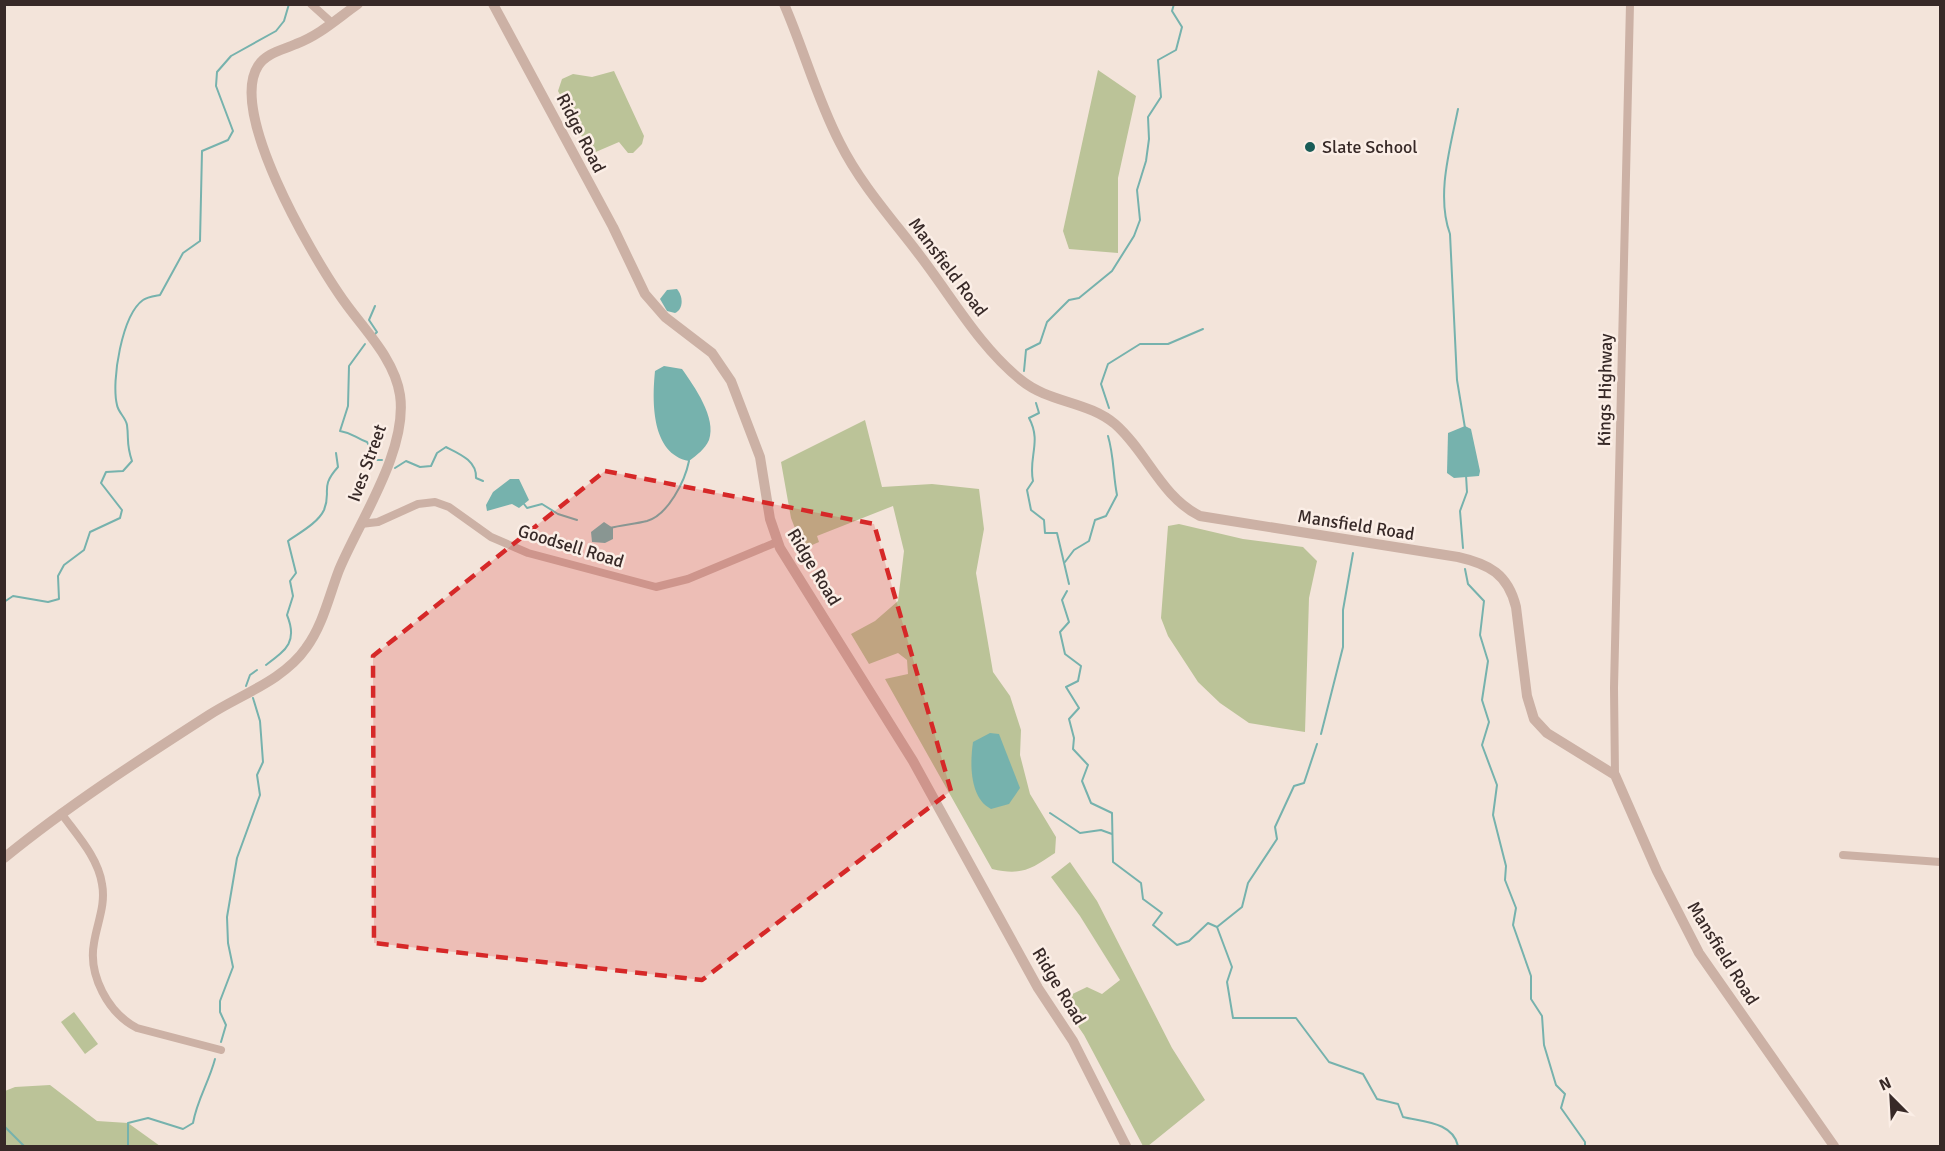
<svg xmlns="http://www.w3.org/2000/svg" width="1945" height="1151" font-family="Signika,sans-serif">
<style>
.green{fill:#bbc398}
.water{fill:#76b2ad}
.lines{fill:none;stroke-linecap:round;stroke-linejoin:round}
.stream{stroke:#76b2ad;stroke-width:2}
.minor{stroke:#ccb1a5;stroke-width:8}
.tertiary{stroke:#ccb1a5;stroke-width:10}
.marked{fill:#d62828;fill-opacity:0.2;stroke:#d62828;stroke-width:4.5;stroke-dasharray:12 8;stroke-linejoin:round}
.poi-dot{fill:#195c57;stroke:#fbeee6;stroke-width:2}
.labels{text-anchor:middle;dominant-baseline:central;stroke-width:5;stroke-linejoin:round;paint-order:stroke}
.street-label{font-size:18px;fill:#372927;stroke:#fbeee6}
.poi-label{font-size:18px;fill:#372927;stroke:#fbeee6;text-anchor:start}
</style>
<rect width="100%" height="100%" fill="#f3e4da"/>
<g class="green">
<path d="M1098,70l38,26 -18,82v75l-49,-4 -6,-18z"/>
<path d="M614,71l30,65 -2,8 -9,9h-5l-9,-11 -28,12 -33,-63 4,-12 11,-5 19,3z"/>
<path d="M865,420l17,67 50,-3 47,5 5,40 -8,44 17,99 17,24 11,34 -1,25 10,39 26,43 -1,16c-24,16 -33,23 -63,16l-107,-190 23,-5 -1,-14 -9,-7 -29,11 -18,-30 24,-13 23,-20 6,-50 -11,-45 -76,30 2,6 -16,7 -12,-31 -10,-56z"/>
<path d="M1179,524l64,15 60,8 14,14 -8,37 -4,134 -56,-9 -29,-20 -22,-21 -30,-46 -7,-18 7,-92z"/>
<path d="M1070,862l27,39 75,147 33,52 -57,46h-5l-59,-111 -24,-35 27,-13 15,7 18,-14 -40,-64 -29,-39z"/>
<path d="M74,1012l24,32 -13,10 -24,-32z"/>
<path d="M50,1085l47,36 31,2 32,23h-155v-55l10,-4z"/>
</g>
<g class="water">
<path d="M677,289c6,7 7,20 -2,24l-8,-2 -7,-12 7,-9z"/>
<path d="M664,366l18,3c12,17 35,49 27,71 -4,9 -12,15 -20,21 -38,-7 -37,-60 -34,-90z"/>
<path d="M1465,426l6,3 9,42 -1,5 -25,2 -7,-5 1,-40z"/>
<path d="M510,479h9l10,21 -10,8 -7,-4 -25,7 -1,-6 7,-13z"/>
<path d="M604,522l9,6v11l-8,4 -13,-1 -1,-10z"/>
<path d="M990,733l9,1 21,54 -11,16 -18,5c-22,-11 -21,-47 -18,-67z"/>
</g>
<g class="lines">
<g class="stream">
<path d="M1458,109c-8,40 -22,86 -8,125l7,146 8,48"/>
<path d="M375,306l-6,14 8,12 -2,2"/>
<path d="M365,344l-16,22 -1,40 -8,25c13,2 15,7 27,11l6,10 -3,4 2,4h10"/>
<path d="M1024,371l2,-21 14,-7 7,-21 22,-22 10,-2 33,-27 22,-35 6,-16 -3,-30 9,-29 3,-22 -1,-22 13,-20 -3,-37 18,-10 6,-23 -10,-16 2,-7"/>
<path d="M1036,403l3,10 -10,5c13,24 -1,39 4,63l-6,9 4,20 13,10 1,13h12l12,51"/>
<path d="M1109,408l-8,-24 7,-20 32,-20h28l35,-15"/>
<path d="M395,468l11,-7 14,6 11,-1 6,-13 9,-6c14,7 31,14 30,31l7,3"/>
<path d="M524,504l3,4 15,-4 16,10 19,6"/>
<path d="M610,528c12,-3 25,-4 37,-7 21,-6 38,-40 42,-60"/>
<path d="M1463,548l-3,-37 7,-19 -1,-17"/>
<path d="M1065,562l9,-12 15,-9 6,-21 11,-4 11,-21c-4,-20 -3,-39 -9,-59"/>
<path d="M1465,569l3,15 16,17 -4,34 8,26 -6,39 7,22 -7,23 15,40 -4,30 13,51 -1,14 11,28 -3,17 18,51v23l11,17 2,29 12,40 9,9 -4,14 24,34v4"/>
<path d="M1067,591l-5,9 7,22 -9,10 5,22 16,12 -3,15 -12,6 13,21 -10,11 5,19 -1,11 15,16 -6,16 9,22 21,10 1,49 28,21 2,16 19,14 -9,12 24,20 12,-4 19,-18 9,4 15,40 -5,15 6,36h63l33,44 34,12 14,25 21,5 5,13c20,5 50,5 55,29"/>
<path d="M4,602l9,-6 35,6 11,-3 -1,-23 6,-11 20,-15 6,-18 30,-14 2,-8 -21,-27 5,-11 17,-1 9,-10c-6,-17 -3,-21 -5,-36 -1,-7 -9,-13 -10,-20 -6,-24 5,-90 26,-105 4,-3 12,-4 17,-5l23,-42 17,-12 2,-90 26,-11 5,-9 -17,-45 1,-14 14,-16 45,-25 8,-10 5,-17"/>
<path d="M266,665c20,-15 32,-23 21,-50l6,-19 -3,-15 6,-8 -8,-32c11,-8 30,-18 36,-31 8,-19 -5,-22 14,-43l-2,-14"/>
<path d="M246,686l4,-11 7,-5"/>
<path d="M1321,734l22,-87v-37l10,-57"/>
<path d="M1050,813l30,20 21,-3 11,4"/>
<path d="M1217,927l25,-20 6,-24 29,-44 -2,-12 19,-41 10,-3 13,-39"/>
<path d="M221,1042l5,-17 -6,-13v-11l13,-34 -5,-24 -1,-26 10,-59 23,-63 -3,-20 6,-13 -3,-41 -7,-23"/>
<path d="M4,1126l20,20"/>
<path d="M128,1146v-23l20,-5 35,11 10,-6c4,-23 16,-41 22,-64"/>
</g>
<g class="minor">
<path d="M311,4l21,19"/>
<path d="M361,524l17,-2 40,-18 17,-2 14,5 42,30 37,16 128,34 32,-8 89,-37"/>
<path d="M1615,775l-1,-87 16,-684"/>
<path d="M61,813c15,21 37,44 41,71 4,21 -5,39 -8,59 -6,32 14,70 43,85l84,22"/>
<path d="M1843,855l97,7"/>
</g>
<g class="tertiary">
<path d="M493,4l120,223 32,67 20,23 47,36 19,28 29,76 10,62 10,29 133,213 125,227 35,53 53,105"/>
<path d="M784,4c20,46 33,95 56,139 21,42 53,77 81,114 32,42 59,90 100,123 28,23 67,21 94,44 32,28 46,73 85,92l258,41c31,7 50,17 58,50l11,89 7,23 13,14 68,42 42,96 42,82 135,193"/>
<path d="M4,858c65,-53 135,-98 205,-143 31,-20 75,-35 97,-67 17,-23 23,-52 33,-78 21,-50 69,-120 61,-175 -6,-39 -40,-69 -61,-101 -28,-41 -111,-182 -81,-228 8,-13 25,-16 38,-22 24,-9 42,-26 62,-40"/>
</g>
</g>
<path class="marked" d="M605,471l269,53 77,267 -249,189 -328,-37 -1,-287z"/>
<circle class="poi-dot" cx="1310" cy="147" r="6"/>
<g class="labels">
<g class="street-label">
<text transform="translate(581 133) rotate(63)">Ridge Road</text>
<text transform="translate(948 267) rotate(53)">Mansfield Road</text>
<text transform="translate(1605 390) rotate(-89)">Kings Highway</text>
<text transform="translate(367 463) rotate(-70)">Ives Street</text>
<text transform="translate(1356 525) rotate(9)">Mansfield Road</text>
<text transform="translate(571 546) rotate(17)">Goodsell Road</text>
<text transform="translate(814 567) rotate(59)">Ridge Road</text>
<text transform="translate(1723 953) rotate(58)">Mansfield Road</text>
<text transform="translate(1059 986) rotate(59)">Ridge Road</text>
</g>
<g class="poi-label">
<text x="1322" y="147">Slate School</text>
</g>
</g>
<rect width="1945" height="1151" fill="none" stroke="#372927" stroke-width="12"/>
<g transform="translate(1891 1097) rotate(336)" stroke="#fbeee6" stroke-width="4.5" paint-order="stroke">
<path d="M0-4.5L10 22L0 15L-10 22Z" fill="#372927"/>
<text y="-9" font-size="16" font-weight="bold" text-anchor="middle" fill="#372927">N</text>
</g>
</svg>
